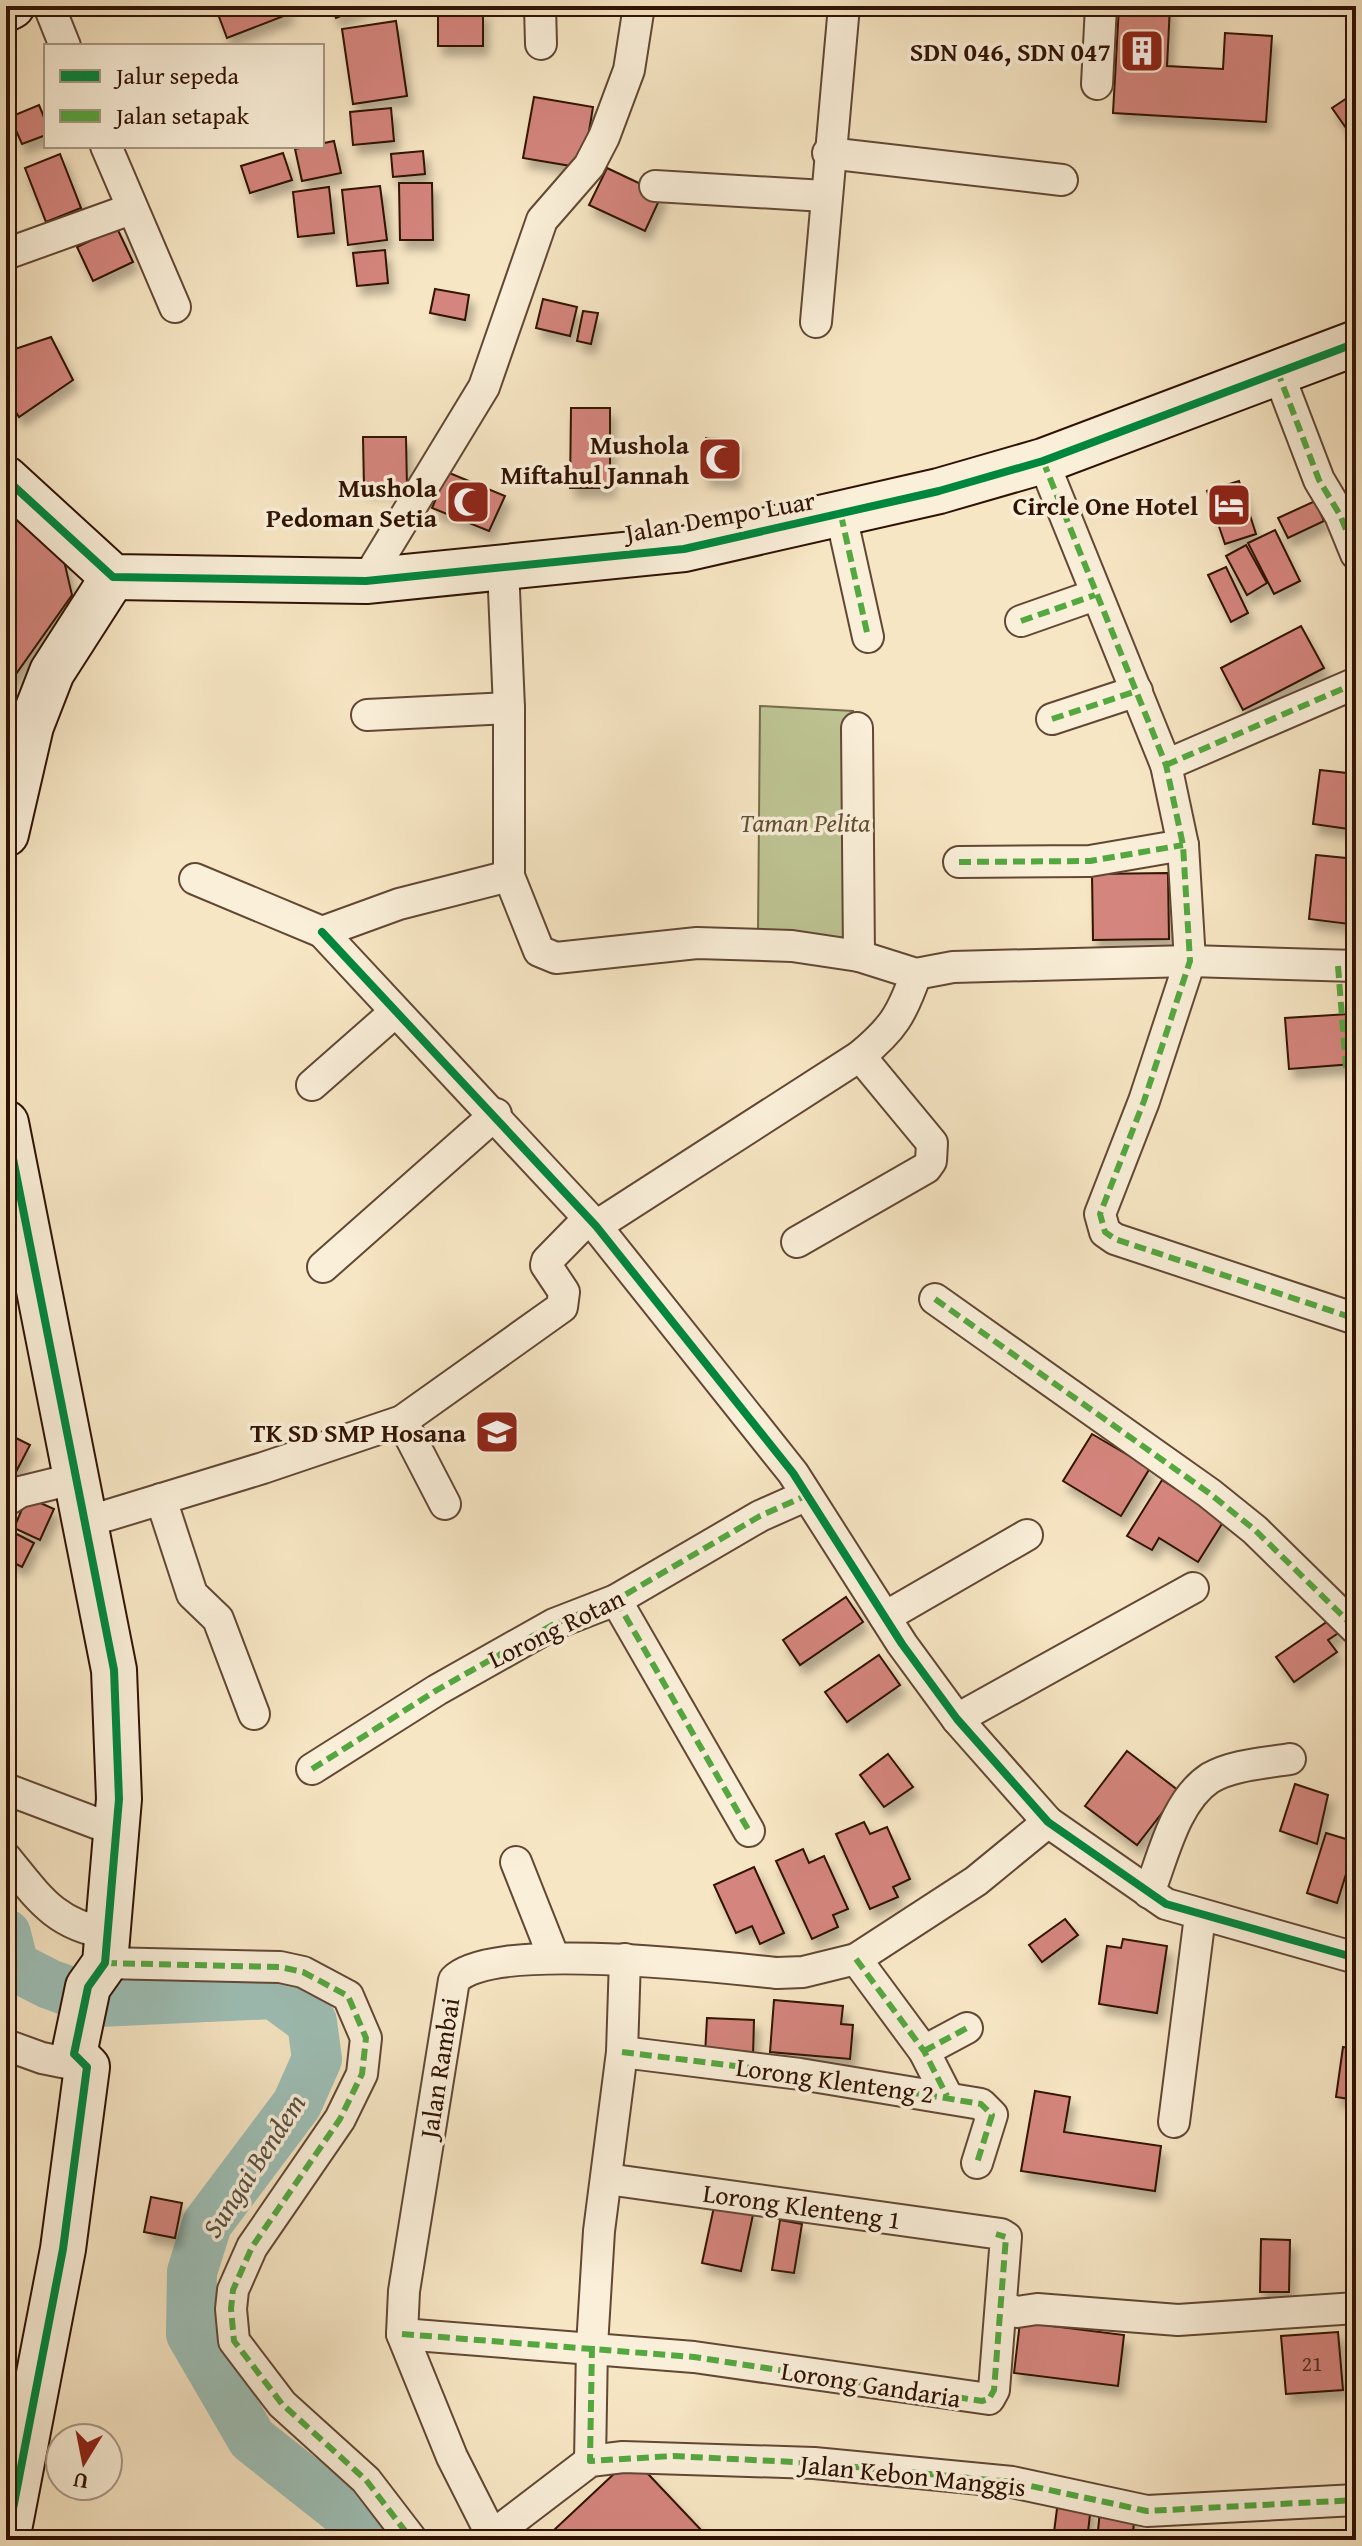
<svg xmlns="http://www.w3.org/2000/svg" width="1362" height="2546" font-family="'Gentium Book Plus',serif">
<style>
.green{fill:#bec493;stroke:#776b4c;stroke-width:2}
.lines{fill:none;stroke-linecap:round;stroke-linejoin:round}
.river{stroke:#9dbfb6;stroke-width:50}
.building{fill:#d4857d;stroke:#301204;stroke-width:2;filter:url(#shadow)}
.street-casing{stroke:#624734;stroke-width:34}
.secondary-casing{stroke:#301204;stroke-width:48}
.street{stroke:#faefd9;stroke-width:30}
.secondary{stroke:#faefd9;stroke-width:44}
.quiet{stroke:#54a840;stroke-width:6;stroke-dasharray:12 6;stroke-linecap:butt}
.cycleway-casing{stroke:#faefd9;stroke-width:13}
.cycleway{stroke:#00873e;stroke-width:8}
.labels{text-anchor:middle;dominant-baseline:central;stroke-width:7;stroke-linejoin:round;paint-order:stroke}
.number-label{font-size:22px;fill:#592f22}
.poi-label{font-size:26px;font-weight:bold;fill:#301204;stroke:#faefd9;text-anchor:end}
.street-label{font-size:26px;fill:#301204;stroke:#faefd9}
.park-label{font-size:26px;font-style:italic;fill:#625036;stroke:#faefd9}
.water-label{font-size:28px;font-style:italic;fill:#564f42;stroke:#faefd9}
</style>
<defs>
<filter id="shadow"><feDropShadow dx="5" dy="9" stdDeviation="4" flood-color="#0004"/></filter>
</defs>
<rect width="100%" height="100%" fill="#f7e6c4"/>
<filter id="stains"><feTurbulence type="fractalNoise" baseFrequency=".0025" numOctaves="4"/><feColorMatrix values="0 0 0 0 .2 0 0 0 0 .09 0 0 0 0 .02 0 0 0 .5 -.17"/></filter>
<radialGradient id="worn" r=".72"><stop offset=".6" stop-color="#630" stop-opacity="0"/><stop offset="1" stop-color="#630" stop-opacity=".3"/></radialGradient>
<path class="green" d="M760,706l93,5 -6,236 -89,-15z"/>
<g class="lines">
<path class="river" d="M6,1934l8,32 35,18 50,18 175,-8 38,28 5,37 -20,45 -90,120 -15,48 -1,62 61,105 101,80 14,21"/>
</g>
<g class="building">
<path d="M215,6h71l3,8 -62,24z"/>
<path d="M331,6h34l-29,12z"/>
<path d="M1119,6h51l-3,60 56,3 2,-36 47,3 -6,86 -153,-9z"/>
<rect x="438" y="11" width="45" height="35"/>
<path d="M396,21l11,75 -54,8 -11,-75z"/>
<path d="M1356,92v44l-3,2 -21,-30z"/>
<path d="M534,97l59,10 -10,61 -60,-10z"/>
<path d="M39,105l7,17v13l-24,9 -12,-27z"/>
<path d="M391,108l3,33 -41,4 -3,-33z"/>
<path d="M334,141l7,32 -39,8 -7,-32z"/>
<path d="M423,151l2,23 -32,3 -2,-23z"/>
<path d="M283,153l9,27 -42,13 -9,-27z"/>
<path d="M60,154l21,54 -35,14 -21,-54z"/>
<path d="M607,168l55,26 -17,37 -56,-26z"/>
<path d="M399,183h33l1,57h-33z"/>
<path d="M380,186l7,54 -39,5 -6,-55z"/>
<path d="M329,187l5,46 -36,4 -5,-45z"/>
<path d="M117,228l16,34 -40,19 -16,-34z"/>
<path d="M385,250l3,33 -31,3 -4,-33z"/>
<path d="M435,289l34,6 -4,25 -35,-7z"/>
<path d="M543,299l34,8 -7,29 -34,-8z"/>
<path d="M583,311l15,2 -7,31 -14,-3z"/>
<path d="M51,337l22,43 -54,37 -13,-21v-44z"/>
<path d="M571,408h39v80h-40z"/>
<path d="M363,437h43l1,51h-43z"/>
<path d="M706,438l30,2 -1,39 -31,-2z"/>
<path d="M447,472l58,24 -16,35 -57,-23z"/>
<path d="M1239,481l17,53 -31,10 -18,-53z"/>
<path d="M1315,501l9,20 -36,17 -10,-20z"/>
<path d="M11,502l51,50 10,43 -66,93v-178z"/>
<path d="M1275,530l25,51 -26,13 -26,-51z"/>
<path d="M1246,545l21,38 -20,12 -21,-39z"/>
<path d="M1226,567l22,46 -17,9 -23,-47z"/>
<path d="M1301,626l23,42 -81,42 -22,-42z"/>
<path d="M1320,770l36,4v56l-43,-6z"/>
<path d="M1316,855l40,4 -7,65 -40,-5z"/>
<path d="M1168,873l1,66 -76,1 -1,-66z"/>
<path d="M1349,1014l4,50 -64,5 -4,-51z"/>
<path d="M6,1433l24,12 -24,46z"/>
<path d="M1092,1434l58,34 -29,48 -58,-35z"/>
<path d="M1162,1480l63,39 -27,43 -39,-24 -7,12 -25,-14z"/>
<path d="M27,1497l27,12 -14,31 -26,-12z"/>
<path d="M9,1530l25,13 -12,24 -16,-8z"/>
<path d="M846,1597l17,25 -63,43 -17,-25z"/>
<path d="M1331,1619l9,13 -12,8 9,12 -43,30 -18,-25z"/>
<path d="M879,1655l21,30 -53,37 -22,-30z"/>
<path d="M1127,1751l52,40 -42,54 -52,-39z"/>
<path d="M888,1754l25,33 -29,20 -24,-32z"/>
<path d="M1295,1784l33,11 -11,49 -37,-13z"/>
<path d="M864,1822l6,12 17,-7 23,52 -17,8 5,10 -28,12 -34,-75z"/>
<path d="M1326,1833l30,9 -19,61 -30,-10z"/>
<path d="M803,1849l6,14 15,-7 24,53 -15,6 5,12 -26,12 -36,-78z"/>
<path d="M754,1867l30,66 -24,11 -8,-18 -16,7 -22,-48z"/>
<path d="M1356,1872v45l-10,-2z"/>
<path d="M1065,1919l13,16 -36,27 -13,-17z"/>
<path d="M1123,1939l44,7 -10,67 -58,-9 8,-58 14,2z"/>
<path d="M774,2000l69,6 -2,18 12,1 -3,34 -80,-7z"/>
<path d="M707,2018l47,2 -1,36 -48,-2z"/>
<path d="M1343,2047l13,2v51l-20,-3z"/>
<path d="M1035,2091l35,6 -6,35 97,14 -6,45 -134,-20z"/>
<path d="M151,2197l31,6 -7,35 -31,-6z"/>
<path d="M715,2202l39,8 -13,61 -39,-8z"/>
<path d="M780,2220l22,4 -8,49 -22,-3z"/>
<path d="M1261,2239l29,1 -1,52h-29z"/>
<path d="M1020,2322l104,13 -6,51 -104,-13z"/>
<path d="M1338,2332l5,58 -57,4 -5,-58z"/>
<path d="M632,2457l71,75 -8,8h-131l-10,-10z"/>
<path d="M1058,2501l33,5 -4,34h-34z"/>
<path d="M1100,2511l35,3 -3,26h-35z"/>
<path d="M1265,2531l1,9h-88z"/>
</g>
<g class="lines">
<g class="street-casing">
<g id="street">
<path d="M49,6l16,40"/>
<path d="M540,6l1,38"/>
<path d="M1097,84l4,-78"/>
<path d="M106,146l69,161"/>
<path d="M828,153l234,27"/>
<path d="M655,186l170,10"/>
<path d="M6,254l125,-45"/>
<path d="M816,322l28,-316"/>
<path d="M1277,370l42,110 21,35 16,39"/>
<path d="M1043,461l123,304 17,80 7,116 -46,140 -44,113 5,18 10,7 241,80"/>
<path d="M841,515l27,122"/>
<path d="M503,567l6,141v168l30,75 17,7 141,-15 95,3 67,10 57,18 37,-7 237,-6 166,5"/>
<path d="M366,581l118,-194 58,-167 47,-54 15,-29 25,-67 10,-64"/>
<path d="M1021,621l74,-26"/>
<path d="M367,715l142,-7"/>
<path d="M1052,719l85,-28"/>
<path d="M857,728l2,228"/>
<path d="M1166,765l190,-82"/>
<path d="M959,862l131,-1 93,-16"/>
<path d="M195,879l127,53 77,-28 110,-28"/>
<path d="M322,932l274,294 197,247 109,171 55,75 91,103 118,82 190,54"/>
<path d="M312,1085l83,-73"/>
<path d="M596,1226l264,-170c33,-27 42,-42 56,-82"/>
<path d="M797,1242l129,-74 5,-7 1,-18 -72,-87"/>
<path d="M323,1267l173,-153"/>
<path d="M935,1299l274,194 46,37 101,99"/>
<path d="M402,1421l43,83"/>
<path d="M161,1499l31,95 26,25 36,95"/>
<path d="M6,1501l14,-9 57,-14"/>
<path d="M86,1522l177,-54 139,-47 160,-114 2,-15 -18,-27 1,-4 41,-42"/>
<path d="M616,1600l133,231"/>
<path d="M885,1617l142,-82"/>
<path d="M957,1719l236,-131"/>
<path d="M312,1769l125,-79 117,-66 62,-24 144,-84 45,-20"/>
<path d="M6,1789l111,42"/>
<path d="M6,1858c32,39 49,67 101,75"/>
<path d="M516,1862l38,96"/>
<path d="M1149,1893c14,-36 26,-92 61,-115 22,-13 55,-15 80,-19"/>
<path d="M856,1959l68,92 23,45"/>
<path d="M105,1963l175,4 23,5 45,24 18,42 -4,36 -22,45 -88,128 -19,43 -2,19 3,32 48,63 84,76 46,60"/>
<path d="M6,2045l36,13 45,9"/>
<path d="M924,2051l43,-23"/>
<path d="M622,2052l178,22 181,30 11,11 -15,48"/>
<path d="M1174,2122l26,-206"/>
<path d="M1002,2307l15,5 20,-3 141,11 178,-12"/>
<path d="M402,2334l292,23 295,42 5,-9 12,-153 -5,-3 -394,-55"/>
<path d="M590,2461l2,-115 7,-115 23,-179 3,-93"/>
<path d="M493,2535l97,-74 33,-4 191,6 198,19 135,29 209,-11"/>
<path d="M494,2540l-42,-83 -50,-123 2,-43 50,-311c39,-40 263,-13 323,-7l26,-1 53,-13 120,-78 72,-59"/>
</g>
</g>
<g class="secondary-casing">
<g id="secondary">
<path d="M6,9l6,-3"/>
<path d="M6,479l107,98 253,4 318,-32 255,-58 104,-30 313,-118"/>
<path d="M6,834l25,-108 21,-54 61,-95"/>
<path d="M6,1123l108,547 5,129 -14,164 -17,24 -14,67 13,13 -24,182 -56,291"/>
</g>
</g>
<use href="#street" class="street"/>
<use href="#secondary" class="secondary"/>
<g class="quiet">
<path d="M1277,370l42,110 21,35 16,39"/>
<path d="M1043,461l123,304 17,80 7,116 -46,140 -44,113 5,18 10,7 241,80"/>
<path d="M841,515l27,122"/>
<path d="M1021,621l74,-26"/>
<path d="M1052,719l85,-28"/>
<path d="M1166,765l190,-82"/>
<path d="M959,862l131,-1 93,-16"/>
<path d="M1338,966l8,102 10,10"/>
<path d="M935,1299l274,194 46,37 101,99"/>
<path d="M616,1600l133,231"/>
<path d="M312,1769l125,-79 117,-66 62,-24 144,-84 45,-20"/>
<path d="M856,1959l68,92 23,45"/>
<path d="M105,1963l175,4 23,5 45,24 18,42 -4,36 -22,45 -88,128 -19,43 -2,19 3,32 48,63 84,76 46,60"/>
<path d="M924,2051l43,-23"/>
<path d="M622,2052l178,22 181,30 11,11 -15,48"/>
<path d="M402,2334l292,23 288,44 7,-2 5,-9 12,-153 -10,-3"/>
<path d="M592,2346l-2,115 83,-5 141,7 198,19 135,29 209,-11"/>
</g>
<g class="cycleway-casing">
<g id="cycleway">
<path d="M6,479l107,98 253,4 318,-32 255,-58 104,-30 313,-118"/>
<path d="M322,932l274,294 197,247 109,171 55,75 91,103 118,82 190,54"/>
<path d="M6,1123l108,547 5,129 -14,164 -17,24 -14,67 13,13 -24,182 -56,291"/>
</g>
</g>
<use href="#cycleway" class="cycleway"/>
</g>
<defs>
<g id="building-square" transform="scale(2.3)"><rect x="-9" y="-9" width="18" height="18" rx="4" fill="#8f2418" stroke="#faefd9"/><path d="M-4-6H4V6H1V3H-1V6H-4ZM-2.5-4.3h1.7v1.8h-1.7ZM.8-4.3h1.7v1.8H.8ZM-2.5-1h1.7V.8h-1.7ZM.8-1h1.7V.8H.8Z" fill="#fff"/></g>
<g id="mosque-square" transform="scale(2.3)"><rect x="-9" y="-9" width="18" height="18" rx="4" fill="#8f2418" stroke="#faefd9"/><path d="M3.5-4.9A6 6 0 1 0 3.5 4.9A5 5 0 1 1 3.5-4.9Z" fill="#fff"/></g>
<g id="hotel-square" transform="scale(2.3)"><rect x="-9" y="-9" width="18" height="18" rx="4" fill="#8f2418" stroke="#faefd9"/><path d="M-6-4.5h1.5V1H6V5H4.5V3h-9V5H-6ZM-4 0a1.8 1.8 0 1 1 3.6 0ZM.5 0V-2.5h3Q6-2.5 6 0Z" fill="#fff"/></g>
<g id="school-square" transform="scale(2.3)"><rect x="-9" y="-9" width="18" height="18" rx="4" fill="#8f2418" stroke="#faefd9"/><path d="M0-5L7-2L0 1L-7-2ZM-4 1L0 2.5L4 1V4Q0 6-4 4Z" fill="#fff"/></g>
</defs>
<g fill-rule="evenodd">
<use href="#building-square" x="1142" y="51"/>
<use href="#mosque-square" x="720" y="459"/>
<use href="#mosque-square" x="468" y="502"/>
<use href="#hotel-square" x="1229" y="505"/>
<use href="#school-square" x="497" y="1432"/>
</g>
<g class="labels">
<g class="number-label">
<text x="1312" y="2363">21</text>
</g>
<g class="poi-label">
<text x="1111" y="51">SDN 046, SDN 047</text>
<text x="689" y="444">Mushola<tspan x="689" dy="30">Miftahul Jannah</tspan></text>
<text x="437" y="487">Mushola<tspan x="437" dy="30">Pedoman Setia</tspan></text>
<text x="1198" y="505">Circle One Hotel</text>
<text x="466" y="1432">TK SD SMP Hosana</text>
</g>
<g class="street-label">
<text transform="translate(720 516) rotate(-10)">Jalan Dempo Luar</text>
<text transform="translate(556 1628) rotate(-26)">Lorong Rotan</text>
<text transform="translate(439 2068) rotate(-81)">Jalan Rambai</text>
<text transform="translate(835 2080) rotate(8)">Lorong Klenteng 2</text>
<text transform="translate(802 2206) rotate(8)">Lorong Klenteng 1</text>
<text transform="translate(871 2384) rotate(9)">Lorong Gandaria</text>
<text transform="translate(913 2475) rotate(6)">Jalan Kebon Manggis</text>
</g>
<g class="park-label">
<text x="805" y="822">Taman Pelita</text>
</g>
<g class="water-label">
<text transform="translate(253 2165) rotate(-57)">Sungai Bendem</text>
</g>
</g>
<rect width="1362" height="2546" fill="none" stroke="#f7e6c4" stroke-width="32"/>
<rect x="8" y="8" width="1346" height="2530" fill="none" stroke="#301204" stroke-width="4"/>
<rect x="16" y="16" width="1330" height="2514" fill="none" stroke="#301204" stroke-width="2"/>
<rect x="44" y="44" width="280" height="104" fill="#faefd9" stroke="#a99784" stroke-width="2"/>
<rect x="60" y="70" width="40" height="12" fill="#00873e" stroke="#a99784" stroke-width="2"/>
<text x="116" y="84" font-size="24" fill="#301204">Jalur sepeda</text>
<rect x="60" y="110" width="40" height="12" fill="#54a840" stroke="#a99784" stroke-width="2"/>
<text x="116" y="124" font-size="24" fill="#301204">Jalan setapak</text>
<g transform="translate(84 2462) rotate(190)"><circle r="38" fill="#faefd9" stroke="#a99784" stroke-width="2"/>
<path d="M0-6L14 30L0 20L-14 30Z" fill="#8f2418"/>
<text y="-12" font-size="22" font-weight="bold" text-anchor="middle" fill="#301204">U</text>
</g>
<rect width="100%" height="100%" filter="url(#stains)"/>
<rect width="100%" height="100%" fill="url(#worn)"/>
</svg>
